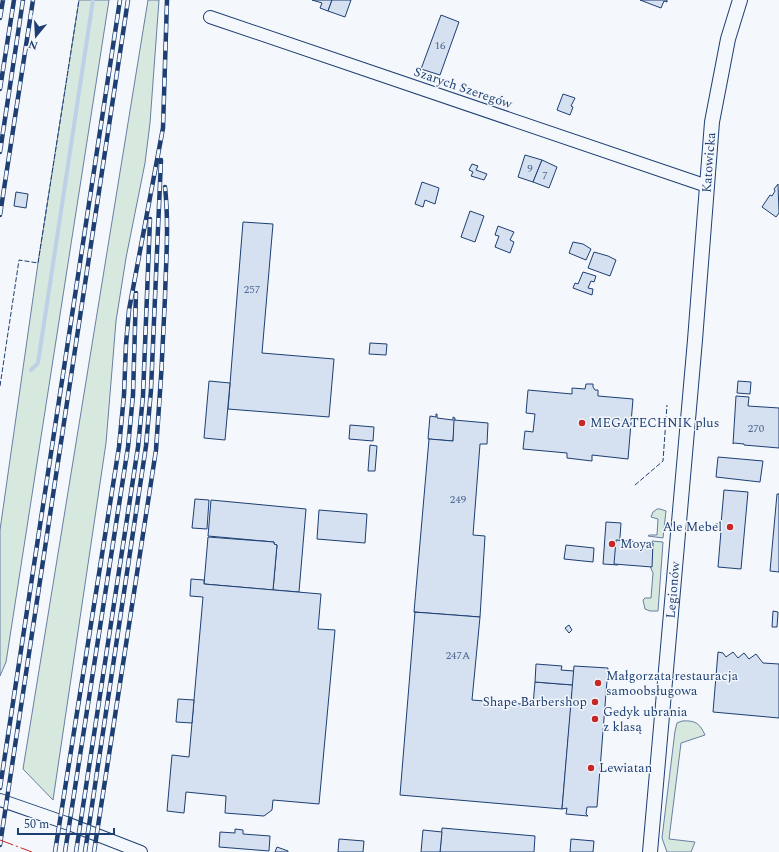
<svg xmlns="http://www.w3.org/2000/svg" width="779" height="852" font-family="Spectral,serif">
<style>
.green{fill:#d7e8df;stroke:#687fa3}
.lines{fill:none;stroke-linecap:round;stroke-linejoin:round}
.stream{stroke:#bed0e5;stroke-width:4}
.building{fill:#d5e0f0;stroke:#1d3f73}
.minor-casing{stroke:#1d3f73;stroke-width:14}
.tertiary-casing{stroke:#1d3f73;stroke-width:16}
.minor{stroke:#f4f7fb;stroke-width:12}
.tertiary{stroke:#f4f7fb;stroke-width:14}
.rail-casing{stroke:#1d3f73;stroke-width:4.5}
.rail{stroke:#f4f7fb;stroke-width:3;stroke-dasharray:9;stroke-linecap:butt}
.fence{stroke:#1d3f73;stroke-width:1;stroke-dasharray:5 2;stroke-linecap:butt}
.power{stroke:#c62828;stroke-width:1;stroke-dasharray:14 3 2 3;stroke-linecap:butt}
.poi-dot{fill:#c62828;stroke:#f4f7fb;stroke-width:1.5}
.labels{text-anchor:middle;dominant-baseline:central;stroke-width:3;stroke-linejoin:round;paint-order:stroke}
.number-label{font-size:11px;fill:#4b6792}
.street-label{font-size:13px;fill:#1d3f73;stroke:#f4f7fb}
.poi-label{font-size:13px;fill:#1d3f73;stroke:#f4f7fb;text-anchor:start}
</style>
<rect width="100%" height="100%" fill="#f4f7fb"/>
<g class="green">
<path d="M79,0h30l-103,662 -6,14v-146l38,-267z"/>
<path d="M148,0h11l-9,123 -5,40 -19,95 -10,63 -10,122 -53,357 -30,-31z"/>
<path d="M657,509h3l6,2 -3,27 -15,-2 1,-1h8l1,-16 -7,-2 2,-5z"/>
<path d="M652,541l11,1 -5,69h-8l-5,-2 -2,-9 2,-2h6l2,-25 -3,-7z"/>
<path d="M682,721c14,-1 18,3 23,14l-24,8 -12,96 26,3 -4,10h-24l-5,-14 13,-107 2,-8z"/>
</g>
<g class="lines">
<path class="stream" d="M31,370l7,-7 55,-363"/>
</g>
<g class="building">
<path d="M312,0h20l-4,11 -8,-3 2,-5z"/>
<path d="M332,0h19l-6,17 -17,-6z"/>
<path d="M640,0h27v2l-3,-1 -3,7z"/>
<path d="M441,15l18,7 -19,53 -19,-6z"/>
<path d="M563,94l12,4 -4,8 2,1 -3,8 -13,-5z"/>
<path d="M525,155l17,5 -9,22 -15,-5z"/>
<path d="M542,160l15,7 -8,21 -16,-6z"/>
<path d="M472,164l6,2 -2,4 11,4 -3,6 -13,-4 2,-4 -4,-2z"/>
<path d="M422,182l17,6 -4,16 -10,-4 -2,7 -8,-3z"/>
<path d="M778,184l1,29 -3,4 -14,-10 8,-12 2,1 3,-5 -1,-2z"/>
<path d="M16,192l12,2 -2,14 -12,-2z"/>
<path d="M470,211l14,5 -9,26 -14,-5z"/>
<path d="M243,222l30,2 -11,129 72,6 -5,58 -101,-8z"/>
<path d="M498,226l16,6 -4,8 4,2 -4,11 -15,-6 4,-11 -4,-1z"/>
<path d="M573,242l10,2 8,5 -5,11 -17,-7z"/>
<path d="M594,252l14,4 8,4 -6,16 -22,-8z"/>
<path d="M583,272l13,4 -2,6 -3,-1 -3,7 5,1 -1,6 -19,-7 2,-5 3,1z"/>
<path d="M370,343l17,1 -1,11 -17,-1z"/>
<path d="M209,381l21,2 -5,57 -21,-2z"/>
<path d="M738,381l13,1 -1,12 -13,-1z"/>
<path d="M586,384h7v3l2,3h3v6l35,3 -5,60 -36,-4v6l-25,-3v-5l-44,-4 2,-18 8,1 2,-18 -9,-1 2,-23 44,4v-6l13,1z"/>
<path d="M736,396l13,1 -1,9 31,2v40l-35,-3v-1l-10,-1 -1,1z"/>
<path d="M436,414h1v4l16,2v-3l2,1 -2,23 -25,-2 2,-23 6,1z"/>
<path d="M454,420l34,3 -1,21h-7l-7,91 12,1 -5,81 -66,-5 15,-173 24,2z"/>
<path d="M350,425l24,2 -1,14 -24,-2z"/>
<path d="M370,445l7,1 -2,25h-7z"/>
<path d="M718,457l45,4 -3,21 -44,-5z"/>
<path d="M724,490l24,2 -7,77 -23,-2 3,-36 -6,-1v-6h6z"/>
<path d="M777,494h2v78l-9,-1z"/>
<path d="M195,499l14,1 -2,29 -15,-1z"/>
<path d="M211,500l95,9 -7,83 -26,-2 4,-45 -3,-1v-2l-66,-6z"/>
<path d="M319,510l48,4 -2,29 -48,-4z"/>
<path d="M606,522l15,1 -3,42 -15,-1z"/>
<path d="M208,537l66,5v2l3,1 -4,45 -69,-6z"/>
<path d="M616,540l37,3 -1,24 -38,-3z"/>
<path d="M566,545l28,3 -1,14 -29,-3z"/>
<path d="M191,579l13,1v4l117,10 -3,35 17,1 -16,174 -46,-4 -1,10 -8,6 -39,-3 1,-17 -40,-4 -2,21 -17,-2 5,-56 17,2 14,-160 -13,-1z"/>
<path d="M773,611l5,1 -1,15h-5z"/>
<path d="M414,612l66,5 -8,83 61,5 2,-23 38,3 -11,124 -162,-14 15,-183z"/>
<path d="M569,625l3,5 -3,3 -4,-5z"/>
<path d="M718,652l5,1 3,4 7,-5 5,6 6,-5 5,6 7,-5 7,9 16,1v54l-66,-6z"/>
<path d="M536,664l26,2 -1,4 13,1 -1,14 -38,-3z"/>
<path d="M574,666l34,2 -11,139h-10l-1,7 2,2 -22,-2 1,-6 -5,1z"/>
<path d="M178,699l16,1 -2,23 -16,-1z"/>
<path d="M442,828l93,8 -1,16h-94z"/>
<path d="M235,829l8,1v4l27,2 -1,15 -50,-4 1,-15 15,1z"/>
<path d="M423,830l19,2 -2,20h-19z"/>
<path d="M339,839l25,2 -1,11h-25z"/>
<path d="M571,839l23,2 -1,11h-23z"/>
<path d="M277,847l11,4v1h-13z"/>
</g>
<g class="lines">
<g class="minor-casing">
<g id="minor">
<path d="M210,17l497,169"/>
<path d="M0,800l69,24 72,28"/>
</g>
</g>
<g class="tertiary-casing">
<g id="tertiary">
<path id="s1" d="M650,852l45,-512 17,-218 16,-83 12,-39"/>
</g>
</g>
<use href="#minor" class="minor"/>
<use href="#tertiary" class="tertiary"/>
<g class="rail-casing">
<g id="rail">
<path d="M0,18l3,-18"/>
<path d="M0,89l14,-89"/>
<path d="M0,152l23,-152"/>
<path d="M0,215l33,-215"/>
<path d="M0,788l120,-788"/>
<path d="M0,845l128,-845"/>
<path d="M55,852l64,-405 5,-52 2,-51 3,-34 34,-182 4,-128"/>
<path d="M65,852l63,-405 5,-52 3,-102"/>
<path d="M76,852l62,-405 5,-51 7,-177"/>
<path d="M85,852l61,-406 5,-56 10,-230"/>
<path d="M94,852l62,-402c4,-51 7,-102 9,-153 1,-36 4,-73 0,-110"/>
</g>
</g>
<use href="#rail" class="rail"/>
<g class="fence">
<path d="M0,386l19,-126 19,3 41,-263"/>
<path d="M635,485l28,-24 4,-56"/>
</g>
<path class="power" d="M0,840l32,12"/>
</g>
<g class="poi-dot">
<circle cx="582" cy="423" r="4"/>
<circle cx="730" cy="527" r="4"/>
<circle cx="612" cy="544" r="4"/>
<circle cx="598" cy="683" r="4"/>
<circle cx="595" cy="702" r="4"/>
<circle cx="595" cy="719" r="4"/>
<circle cx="591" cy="768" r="4"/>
</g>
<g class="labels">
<g class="number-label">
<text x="440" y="45">16</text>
<text x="530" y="168">9</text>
<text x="545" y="175">7</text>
<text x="252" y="289">257</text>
<text x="756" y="428">270</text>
<text x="458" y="499">249</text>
<text x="458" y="655">247A</text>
</g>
<g class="street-label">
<text transform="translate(463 88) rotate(19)">Szarych Szeregów</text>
<text stroke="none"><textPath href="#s1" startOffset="692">Katowicka</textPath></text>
<text stroke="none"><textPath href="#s1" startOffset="263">Legionów</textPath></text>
</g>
<g class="poi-label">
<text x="590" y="423">MEGATECHNIK plus</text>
<text x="722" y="527" text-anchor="end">Ale Mebel</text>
<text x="620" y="544">Moya</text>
<text x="606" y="676">Małgorzata restauracja<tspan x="606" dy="15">samoobsługowa</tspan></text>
<text x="587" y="702" text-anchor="end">Shape Barbershop</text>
<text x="603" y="712">Gedyk ubrania<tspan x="603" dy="15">z klasą</tspan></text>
<text x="599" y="768">Lewiatan</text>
</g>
</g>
<g transform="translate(36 36) rotate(198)" stroke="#f4f7fb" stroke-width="3" paint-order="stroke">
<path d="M0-3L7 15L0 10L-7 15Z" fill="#1d3f73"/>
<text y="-6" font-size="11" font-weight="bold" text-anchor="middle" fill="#1d3f73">N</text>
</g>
<path d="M18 828v6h96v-6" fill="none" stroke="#1d3f73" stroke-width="2"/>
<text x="24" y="828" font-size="12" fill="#1d3f73" stroke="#f4f7fb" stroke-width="3" paint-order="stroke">50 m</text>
</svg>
